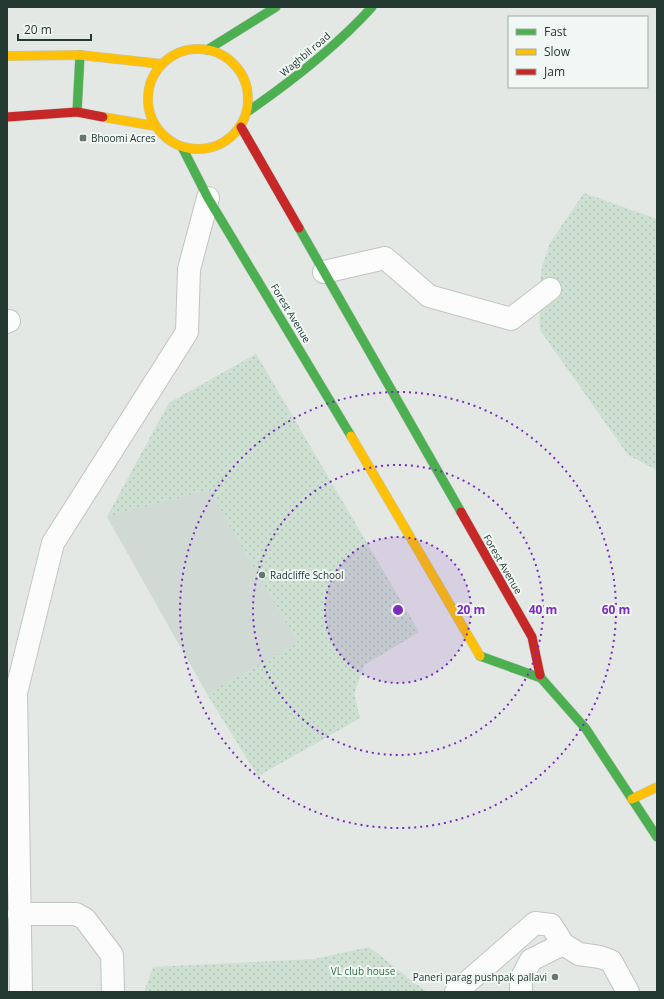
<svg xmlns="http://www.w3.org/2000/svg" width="664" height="999" font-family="'Open Sans',sans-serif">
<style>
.built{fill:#d1d9d5}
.park{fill:url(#park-dots)}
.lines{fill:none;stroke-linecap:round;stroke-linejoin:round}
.street-casing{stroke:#c0c5c2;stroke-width:24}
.fast-casing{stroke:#c0c6c2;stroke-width:10}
.slow-casing{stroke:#c0c6c2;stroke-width:10}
.jam-casing{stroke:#c0c6c2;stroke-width:10}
.street{stroke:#fbfcfb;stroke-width:22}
.fast{stroke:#4caf50;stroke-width:9}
.slow{stroke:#ffc107;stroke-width:9}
.jam{stroke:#c62828;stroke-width:9}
.ring{fill:none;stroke:#7b2cbf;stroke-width:2;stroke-dasharray:2 4}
.poi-dot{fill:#667670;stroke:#f1f7f4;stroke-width:1.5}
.labels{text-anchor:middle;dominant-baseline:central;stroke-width:4;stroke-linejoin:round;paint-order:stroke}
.street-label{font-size:10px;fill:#233931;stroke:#f1f7f4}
.poi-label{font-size:10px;fill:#233931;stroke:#f1f7f4;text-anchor:start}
.park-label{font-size:10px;fill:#306d43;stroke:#f1f7f4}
.centre{fill:#7b2cbf;stroke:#f1f7f4;stroke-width:2}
.ring-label{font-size:12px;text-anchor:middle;font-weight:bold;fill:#7b2cbf;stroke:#f1f7f4;stroke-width:4;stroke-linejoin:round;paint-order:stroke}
</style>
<defs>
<pattern id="park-dots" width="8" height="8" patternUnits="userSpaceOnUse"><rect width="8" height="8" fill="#cde0d1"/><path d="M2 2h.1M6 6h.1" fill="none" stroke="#b0c1b4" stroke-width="1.8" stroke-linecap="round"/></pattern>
</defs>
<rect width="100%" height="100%" fill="#e3e8e5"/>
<path class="built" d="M256,354l163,278 -55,33 -10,29 6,24 -102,58 -51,-82 -100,-177 62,-114z"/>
<g class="park">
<path d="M584,193l73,26v251l-29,-15 -88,-125 -1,-37 3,-26 8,-24z"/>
<path d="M256,354l163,278 -55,33 -10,29 6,24 -102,58 -51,-82 91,-51 -89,-153 -102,27 62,-114z"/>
<path d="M369,947l47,37 12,8h-284l9,-25 161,-8z"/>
</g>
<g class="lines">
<g class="street-casing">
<g id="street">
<path d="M324,272l61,-14 44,38 82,23 39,-30"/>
<path d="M7,322l2,-1"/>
<path d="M19,914h57l9,5 27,36 1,37"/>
<path d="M21,992l-5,-299 37,-150 134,-211 2,-63 19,-71"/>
<path d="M456,992l79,-69 16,2 12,19"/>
<path d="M521,992v-13l10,-19 32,-16 16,10 21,3 11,4 17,31"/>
</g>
</g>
<g class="fast-casing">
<g id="fast">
<path d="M207,50l69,-43"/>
<path d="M77,112l3,-57"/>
<path d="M247,112c45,-31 88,-64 125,-105"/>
<path d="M182,147l26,51 143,238"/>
<path d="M299,228l162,284"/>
<path d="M480,656l61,22"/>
<path d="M540,675l1,3 45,51 71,108"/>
</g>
</g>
<g class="slow-casing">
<g id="slow">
<circle cx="198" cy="99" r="50"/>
<path d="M7,56l73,-1 82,9"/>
<path d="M103,117l52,9"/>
<path d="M351,436l129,220"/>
<path d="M632,799l25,-12"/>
</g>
</g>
<g class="jam-casing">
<g id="jam">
<path d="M7,117l70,-5 26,5"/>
<path d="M241,127l58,101"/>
<path d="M461,512l71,125 8,38"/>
</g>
</g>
<use href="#street" class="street"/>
<use href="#fast" class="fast"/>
<use href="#slow" class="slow"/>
<use href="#jam" class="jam"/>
</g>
<circle cx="398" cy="610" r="73" fill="#7b2cbf" fill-opacity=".12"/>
<g class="ring">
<circle cx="398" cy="610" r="73"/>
<circle cx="398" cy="610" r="145"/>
<circle cx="398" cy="610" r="218"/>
</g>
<g class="poi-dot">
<rect x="79" y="134" width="8" height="8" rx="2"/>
<circle cx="262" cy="575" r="4"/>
<circle cx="555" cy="977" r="4"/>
</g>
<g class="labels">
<g class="street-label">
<text transform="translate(305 54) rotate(-40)">Waghbil road</text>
<text transform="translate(291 313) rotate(59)">Forest Avenue</text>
<text transform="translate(503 564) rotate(60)">Forest Avenue</text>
</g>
<g class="poi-label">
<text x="91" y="138">Bhoomi Acres</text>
<text x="270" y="575">Radcliffe School</text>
<text x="547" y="977" text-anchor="end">Paneri parag pushpak pallavi</text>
</g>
<g class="park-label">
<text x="363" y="971">VL club house</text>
</g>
</g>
<circle cx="398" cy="610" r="6" class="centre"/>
<g class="ring-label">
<text x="471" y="614">20 m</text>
<text x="543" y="614">40 m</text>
<text x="616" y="614">60 m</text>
</g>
<rect width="664" height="999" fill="none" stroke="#233931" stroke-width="16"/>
<rect x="508" y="16" width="140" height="72" fill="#f1f7f4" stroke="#9faba6"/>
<rect x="516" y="29" width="20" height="6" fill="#4caf50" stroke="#9faba6"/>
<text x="544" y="36" font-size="12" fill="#233931">Fast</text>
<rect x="516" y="49" width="20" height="6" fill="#ffc107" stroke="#9faba6"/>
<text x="544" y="56" font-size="12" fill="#233931">Slow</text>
<rect x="516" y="69" width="20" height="6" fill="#c62828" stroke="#9faba6"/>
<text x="544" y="76" font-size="12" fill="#233931">Jam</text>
<path d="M18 34v6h73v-6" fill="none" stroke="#233931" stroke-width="2"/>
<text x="24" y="34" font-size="12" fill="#233931" stroke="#f1f7f4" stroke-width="3" paint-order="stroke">20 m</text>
</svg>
